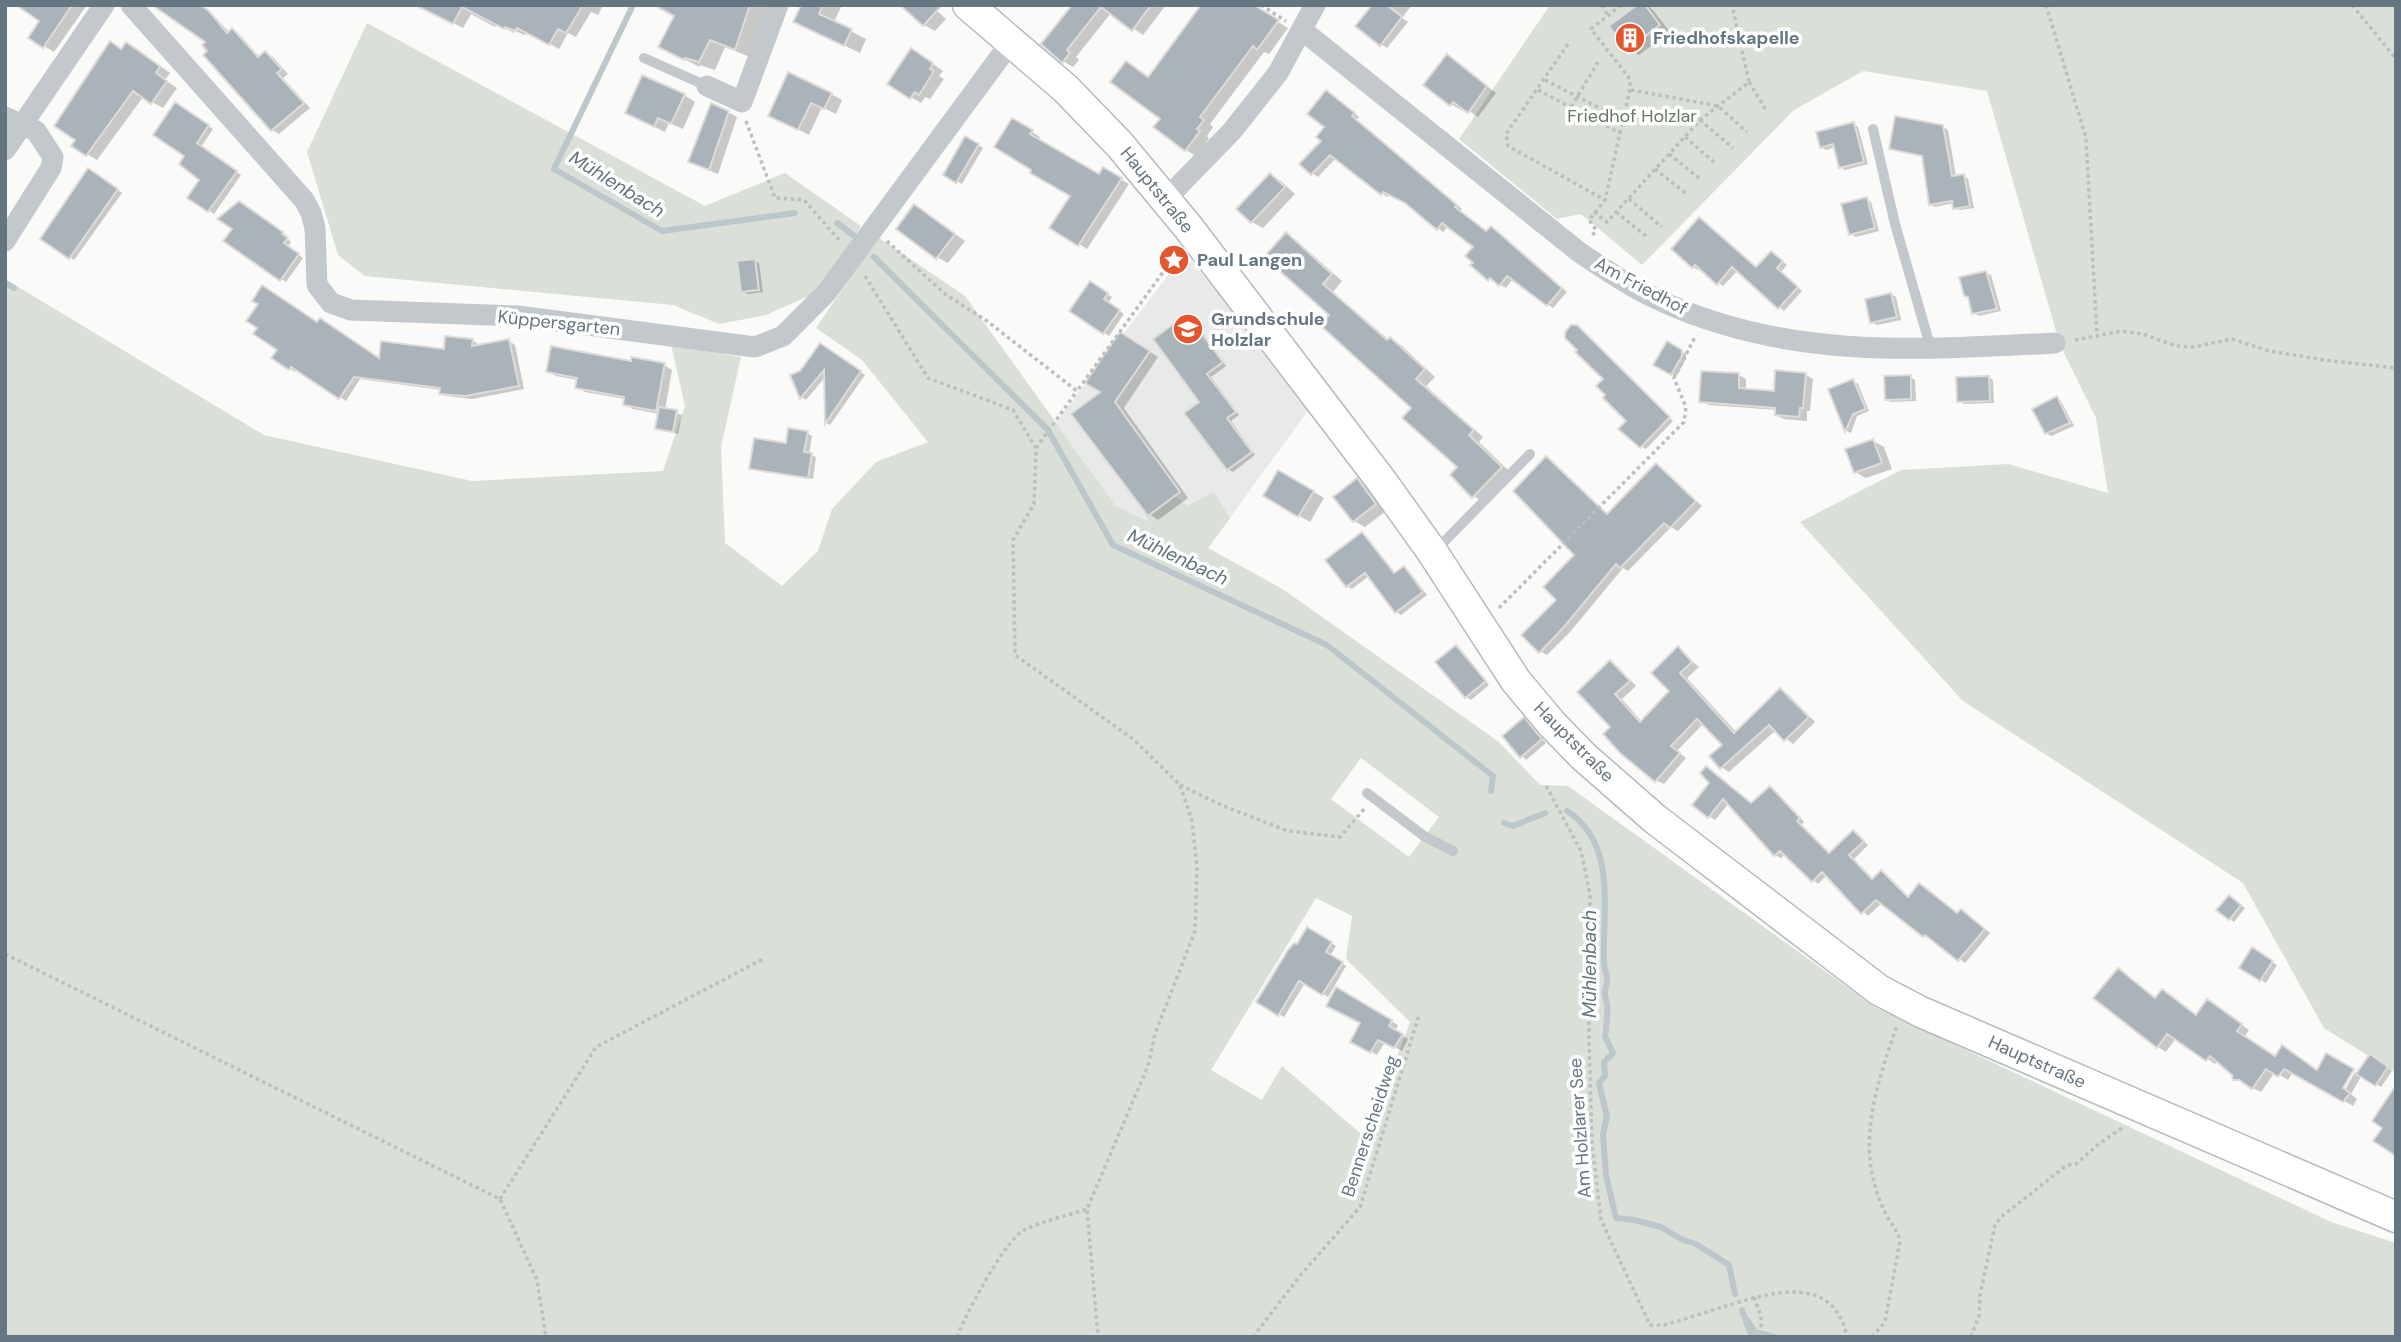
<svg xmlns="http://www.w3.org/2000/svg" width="2401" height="1342" font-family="'DM Sans',sans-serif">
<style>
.built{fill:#e8e9e9}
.green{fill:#dadfd7;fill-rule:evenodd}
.shadow{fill:#0003}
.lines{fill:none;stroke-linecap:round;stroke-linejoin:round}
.stream{stroke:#bbc7cb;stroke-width:6}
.building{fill:#aab3b9;stroke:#dcdcda;stroke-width:2}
.secondary-casing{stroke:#b3babf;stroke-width:33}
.path{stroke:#bbbfc2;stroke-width:3.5;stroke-dasharray:3.5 3.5;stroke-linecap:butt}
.service{stroke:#c3c8cc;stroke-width:10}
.minor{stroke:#c3c8cc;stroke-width:21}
.secondary{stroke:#fff;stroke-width:30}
.labels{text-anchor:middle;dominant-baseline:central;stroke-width:7;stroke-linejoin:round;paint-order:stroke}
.poi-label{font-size:18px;font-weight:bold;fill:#657683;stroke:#fff;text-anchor:start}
.park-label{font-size:18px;fill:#687a64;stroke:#fff}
.street-label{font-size:18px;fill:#657683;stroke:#fff}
.water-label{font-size:19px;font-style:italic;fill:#60757c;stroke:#fff}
</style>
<rect width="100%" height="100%" fill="#fafaf8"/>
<path class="built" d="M1185,253l127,152 -104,143 -92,-42 -60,-84z"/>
<g class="green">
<path d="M1550,5h846v1068l-72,-45 -81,-145 -280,-182 -163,-179 101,-52 107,-6 100,29 -12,-75 -36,-73 -73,-254 -124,-20 -69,39 -152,155 -61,-51 -24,5 -98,-80z"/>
<path d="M367,23l338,183 80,-33 76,53 -17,27 -33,42 -45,20 -47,9 -46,-19 -308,-29 -27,-21 -31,-103z"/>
<path d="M878,237l87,59 151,210 32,15v-5l27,-20 12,10 27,-14 16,26 -22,30 76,42 215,152 41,43 28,1 307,221 456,215 65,21v94h-2391v-1058l259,156 208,46 191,-10 22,-65 -14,-62 70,13 -20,90 4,96 57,43 36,-35 14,-42 44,-47 52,-20 -66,-82 -46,-32zM1361,758l78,59 -30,40 -78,-58zM1316,898l36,18 -6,43 64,63 -43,117 -85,-73 -20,34 -51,-30z"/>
</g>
<g class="shadow">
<path d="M19,5h68l-33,47 -23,-14 11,-18z"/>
<path d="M198,5l18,13 14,15 3,-3 7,5 20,23 5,-5 8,4 15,17 -5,4 27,30 -31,26 -7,-4 -67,-75 4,-4z"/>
<path d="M431,5h172l-5,10 -7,-3 -15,25 -8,-4 -9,16 -32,-18 -2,4 -10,-4 -1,2 -17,-9 -2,3 -24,-13 -8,14 -25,-13z"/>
<path d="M673,5h102l-25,52 -25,-10 -10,23 -15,-5v2l-25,-12 1,-39z"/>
<path d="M797,5h45l-8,17 32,17 -6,14 -50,-24 -8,-21z"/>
<path d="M930,5l16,14 -11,12 -11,-6z"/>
<path d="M1075,5h91l-23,30 -32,-22 -35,44 3,3 -6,7 -10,-6z"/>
<path d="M1374,5h38l-10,13 6,4 -21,26 -6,-4z"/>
<path d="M1640,5h6l7,5 17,22 -31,23 -11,-6z"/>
<path d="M1255,8l33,20 -19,26 -5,-2 -54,72 3,3 -6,9 2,2 -13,18 -10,-6 -24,-32 -13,-39z"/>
<path d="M122,50h15l33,23 -5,7 12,8 -14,20 -20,-11 -46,63 -10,-6z"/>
<path d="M922,56l21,15 -4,5 5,3 -14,20 -5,-2 -4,6 -10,-6z"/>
<path d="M1457,62l39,31 -18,24 -15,-10 -2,3 -10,-6z"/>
<path d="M831,94l11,6 -6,14 -14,-7 -13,28 -39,-20z"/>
<path d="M684,95l11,7 -12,27 -14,-6 -4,9 -27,-13z"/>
<path d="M1333,95l26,22 -3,4 106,88 -2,3 27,21 10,-1 70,60 -14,16 -40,-29 -7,9 -17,-9 -16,-14 2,-19 -27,-20 -5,6 -36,-29 -17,-9 -3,3 -50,-40 -19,20 -6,-4 12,-32z"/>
<path d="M176,104l37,25 -12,18 40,28 -27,39 -25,-17 12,-18 -14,-23z"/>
<path d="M728,112l9,5 -19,57 -28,-12z"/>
<path d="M1013,120l27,17 -2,3 62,37 4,-7 25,14 -42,65 -35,-22 20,-31z"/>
<path d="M1854,124l4,3 10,37 -23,6 -4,-3 -6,-20 -9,3 -5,-3z"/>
<path d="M1943,127l5,3 8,47 8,-1 4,3 6,29 -14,2 -5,-3 -1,-4 -19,4 -5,-3 -7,-48 -33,-8z"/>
<path d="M966,138l17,10 -21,36 -17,-10z"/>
<path d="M93,173l29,20 -48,67 -4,-3z"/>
<path d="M1270,175l11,6 14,13 -32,34 -11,-6z"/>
<path d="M1866,199l5,3 8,29 -23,6 -5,-3z"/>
<path d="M245,206l42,30 -1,2 5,4 -4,5 16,11 -17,24 -60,-42z"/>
<path d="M926,213l39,28 -17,22 -11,-6z"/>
<path d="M1286,235l11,6 45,40 -9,11 56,48 12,5 34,32 -9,9 57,51 -4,5 33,32 -28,29 -10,-7 -14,-29 -46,-59 -83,-93z"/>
<path d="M1673,249l84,19 15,-15 15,12 -6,7 21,19 -18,20 -46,-41 -15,16 -23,-19 -2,3 -5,-3z"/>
<path d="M754,261l5,2 4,29 -15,2 -5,-3z"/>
<path d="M1986,273l5,2 10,36 -22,5 -5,-3z"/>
<path d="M1090,283l22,14 -4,6 16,11 -15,22 -37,-25z"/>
<path d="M1891,294l5,3 5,23 -24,5 -5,-3z"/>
<path d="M1188,316l4,3 34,47 -15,11 28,38 -8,6 24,34 -22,17 -5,-3 -26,-67z"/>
<path d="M318,324l63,36 64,-9 27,-11 6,4v3l31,-6 6,4 9,44 -52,10 -25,-3 -6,-3v-3l-81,-11 -14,22 -49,-32 -2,3 -21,-14z"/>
<path d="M1582,330l91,91 -27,28 -5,-3z"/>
<path d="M1130,339l28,18 -34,51 64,90 -30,22 -9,-6 -46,-122z"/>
<path d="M1667,343l19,11v5l-10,18 -21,-13z"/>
<path d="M825,348l40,27 -35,50 -4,-2v-47l-20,24 -4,-3 -9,-21 8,-4z"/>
<path d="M632,363l32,2 8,5 -7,40 17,5 -4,19 -21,-6 2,-14 -26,-5 -8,-5v-5l-40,-7 -8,-5 1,-7 -22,-4 -8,-5z"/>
<path d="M1805,374l8,5 -3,32h-3v10l-23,-2 -8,-4 1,-5 -68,-5 -8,-4 38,-26 7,4v11l29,3z"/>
<path d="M1910,377l5,3 1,21 -25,1 -5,-3z"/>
<path d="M1988,377l5,3 1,23 -30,1 -5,-3z"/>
<path d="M1853,381l5,3 11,27 -12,5 -6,17 -4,-2 -17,-41z"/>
<path d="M2057,398l4,3 13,25 -23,10 -5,-3z"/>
<path d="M807,433l5,3 -3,18 7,3 -3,22 -57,-9 -5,-2z"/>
<path d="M1873,441l11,6 8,22 -26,9 -11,-6z"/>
<path d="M1546,458l62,57 49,-50 45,41 -24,25 -7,-4 -43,44 -5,-3 -53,64 -23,23 -7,-4 36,-96z"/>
<path d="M1279,472l45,26 -14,24 -45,-26z"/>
<path d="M1358,480l11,7 17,24 -21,16 -11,-6z"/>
<path d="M1362,534l5,3 29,37 8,-6 5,3 18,24 -26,20 -5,-3 -27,-36 -17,13 -5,-3z"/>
<path d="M1456,647l5,3 28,35 -18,15 -5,-3z"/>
<path d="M1678,649l21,18 -12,11 50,55 44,-43 7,4 27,28 -22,22 -17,-14 -47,42 -8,-5 3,-22 -20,-22 -27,28 9,7 -22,26 -8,-4 -43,-52 -3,-65 8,4 18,19 -14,13 20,23 29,-31z"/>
<path d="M1524,720l22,23 -20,17 -22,-24z"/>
<path d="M1712,783l40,21 19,-16 5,3 28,31 -3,3 29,29 23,-22 15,13 -14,14 20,21 8,-8 27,26 49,17 9,-1 23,19 -25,30 -83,-60 -14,13 -41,-41 -9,9 -33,-30 -4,4 -6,-3 -46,-52 -14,17 -6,-4z"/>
<path d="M2234,900l11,8 -11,14 -4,-3z"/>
<path d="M1308,929l28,17 -6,10 16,10 -18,31 -23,-14 -21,34 -26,-15z"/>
<path d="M2252,950l25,15 -11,18 -25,-16z"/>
<path d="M2126,975l31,24 40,18 19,-11 33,24 -5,7 97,60 14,-25 4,2 11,-18 22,15 -11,16 -19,-12 -11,19 6,5 -4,7 -60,-34 -5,8 -13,-8 -14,20 -26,-13 -1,-5 -16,-13 -3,3 -39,-26 -10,14 -8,-5z"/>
<path d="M1336,989l62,36 -3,6 13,8 -6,12 -17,-9 -8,13 -25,-14 10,-18z"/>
</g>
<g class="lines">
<g class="stream">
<path d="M633,5l-79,164 108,62 133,-18"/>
<path d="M837,223l16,12"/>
<path d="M874,257l174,173 65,115 214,100 166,131 -2,15"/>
<path d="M5,283l9,5"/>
<path d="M1567,811c51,32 35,102 37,152 0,5 3,10 3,15 1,6 -3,11 -2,16 0,4 2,7 2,11 1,4 -1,27 -2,31l8,17 -9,9 1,14 -6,7 8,34 -4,17 3,41 10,43 19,2 26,7 20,12 15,5 33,21 6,29"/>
<path d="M1504,823l9,3 32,-13"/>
<path d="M1742,1310l10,27"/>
<path d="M1748,1321l7,11 19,5"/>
</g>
</g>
<g class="building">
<path d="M16,5h56l-29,43 -15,-10 11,-17z"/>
<path d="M152,5h48l9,6 18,22 5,-5 26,29 7,-6 17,18 -5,4 27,30 -33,28 -68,-76 4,-4 -5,-6 3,-3z"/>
<path d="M415,5h168l-17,28 -8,-4 -9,16 -32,-17 -2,3 -10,-4 -1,2 -42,-22 -9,17z"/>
<path d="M654,5h96l-15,45 -25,-10 -11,22 -14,-4 -1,2 -26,-13 16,-31z"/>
<path d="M801,5h22l-4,9 33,15 -8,17 -51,-24z"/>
<path d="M900,5h42l-19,21z"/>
<path d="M1072,5h79l-19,26 -31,-24 -34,43 3,3 -8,10 -21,-19z"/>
<path d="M1201,5h53l25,15 -22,30 -4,-4 -53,71 4,3 -7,9 3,2 -15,20 -32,-24 7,-8 -50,-37 16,-21 22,16z"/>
<path d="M1372,5h15l15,12 -22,29 -25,-20z"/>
<path d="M1637,5h8l15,20 -33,25 -18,-24z"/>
<path d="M110,41l11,8 5,-7 34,24 -4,7 11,8 -16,23 -18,-13 -47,65 -15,-10 4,-6 -21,-14z"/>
<path d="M911,48l22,15 -3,6 4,2 -15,24 -4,-3 -5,7 -23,-15z"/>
<path d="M1447,54l40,32 -19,27 -15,-11 -3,4 -27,-21z"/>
<path d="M788,72l44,21 -8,16 -13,-6 -13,27 -30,-14z"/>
<path d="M642,75l43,19 -14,30 -13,-6 -4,9 -29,-14z"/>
<path d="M1326,90l29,23 -3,3 105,89 -2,2 31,24 5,-5 71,62 -15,18 -40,-30 -8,10 -9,-8 -2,3 -18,-16 3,-2 -8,-7 8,-9 -31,-24 -5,7 -32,-27 -22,-11 -2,3 -51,-40 -19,20 -12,-11 22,-23 -5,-4 8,-10 -17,-13z"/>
<path d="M175,102l34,23 -12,18 40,28 -29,41 -21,-14 12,-18 -20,-16 5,-8 -31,-21z"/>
<path d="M711,103l18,8 -20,59 -21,-8z"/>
<path d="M1895,116l48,9 9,51 12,-2 6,32 -17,3 -1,-8 -23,4 -7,-49 -33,-7z"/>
<path d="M1012,118l21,12 -3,4 69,40 4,-7 19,11 -44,68 -29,-18 21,-32 -40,-23 1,-3 -37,-23z"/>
<path d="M1854,122l10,40 -25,6 -6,-24 -13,4 -4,-16z"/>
<path d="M965,136l14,8 -23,39 -13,-8z"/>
<path d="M88,168l30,21 -49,70 -29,-20z"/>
<path d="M1270,173l15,14 -34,36 -15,-14z"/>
<path d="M1867,197l8,31 -26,7 -8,-31z"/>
<path d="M239,201l44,31 -1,2 6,4 -4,5 15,11 -19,27 -57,-40 9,-12 -15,-10z"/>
<path d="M914,204l41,30 -19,25 -40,-30z"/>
<path d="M1699,217l57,50 15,-16 12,10 -6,7 21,19 -20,22 -46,-42 -15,18 -22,-20 -3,3 -21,-19z"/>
<path d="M1286,232l46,42 -9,10 64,56 3,-3 35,32 -9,10 58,51 -5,5 33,32 -30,31 -22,-23 7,-8 -55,-49 9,-10 -91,-83 9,-10 -65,-58z"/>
<path d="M755,259l4,31 -18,2 -4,-31z"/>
<path d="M1986,271l11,38 -25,5 -4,-17 -4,-1 -5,-19z"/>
<path d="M1090,281l18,12 -4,6 16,11 -17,24 -34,-23z"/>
<path d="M262,285l55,37 3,-4 59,40 2,-17 63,8 1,-13 28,3 -1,7 37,-7 10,47 -54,10 -26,-2 1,-6 -86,-11 -15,22 -48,-32 -2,3 -18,-12 6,-8 -24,-16 4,-6 -11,-7 12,-17 -6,-3z"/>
<path d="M1891,293l6,24 -27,6 -5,-24z"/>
<path d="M1187,314l36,48 -16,12 29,38 -9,6 25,34 -25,18 -43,-57 15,-11 -46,-63z"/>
<path d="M1571,325h6l93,92 -30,31 -22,-19 8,-8 -23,-23 2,-3 -9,-9 7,-7 -28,-27 2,-2 -12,-12v-6z"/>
<path d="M1120,332l30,19 -35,51 65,90 -32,24 -77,-102 29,-22 -15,-9z"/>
<path d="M1667,341l15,9v6l-11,19 -18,-10z"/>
<path d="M820,343l41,28 -36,53 -1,-54 -24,29 -10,-24 10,-4z"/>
<path d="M551,346l80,15v-4l34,6 -9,48 -33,-6 1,-8 -49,-9 2,-10 -31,-6z"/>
<path d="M1775,370l31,3 -3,35h-3l-1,9 -24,-2v-7l-76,-6 2,-31 38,2v15l35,3z"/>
<path d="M1911,375v24l-26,1 -1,-24z"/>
<path d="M1989,376l1,25 -33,1 -1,-25z"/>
<path d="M1853,379l13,30 -13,5 -8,18 -17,-43z"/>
<path d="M2057,396l13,27 -25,11 -13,-25z"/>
<path d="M659,407l18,3 -4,22 -18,-3z"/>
<path d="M788,428l20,3 -4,21 8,1 -4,25 -59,-9 5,-31 32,5z"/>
<path d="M1873,439l9,24 -28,10 -9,-24z"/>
<path d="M1546,456l61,58 49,-51 40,38 -26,27 -6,-5 -44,45 -4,-4 -53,64 -24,25 -18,-18 35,-35 -13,-13 31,-32 -61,-64z"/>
<path d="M1278,470l36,21 -16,26 -35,-21z"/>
<path d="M1357,478l19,26 -23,18 -20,-25z"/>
<path d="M1362,532l32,41 10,-7 19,26 -28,21 -30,-40 -19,14 -21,-27z"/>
<path d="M1456,645l30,36 -21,17 -30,-36z"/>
<path d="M1678,646l14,16 -12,11 54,60 46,-45 29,29 -25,24 -15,-16 -49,44 -11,-13 13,-11 -25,-26 -26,27 9,7 -25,29 -35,-29 -17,-19 7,-7 -33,-35 33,-32 20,21 -15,13 25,28 29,-31 -18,-18z"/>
<path d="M1524,717l18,22 -22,19 -18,-22z"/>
<path d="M1706,766l45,37 19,-17 30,32 -3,3 32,32 24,-23 11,11 -15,14 23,24 9,-9 27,27 11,-14 38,30 4,-4 24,20 -27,32 -33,-26 -2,2 -47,-37 -15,14 -39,-42 -10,10 -32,-31 -6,5 -51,-57 -15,19 -16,-13 17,-22 -9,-10z"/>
<path d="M2229,895l12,10 -12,15 -13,-10z"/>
<path d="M1307,927l25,15 -6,10 17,10 -21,33 -23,-14 -21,35 -22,-14 32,-52 6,-7 3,1z"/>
<path d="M2252,947l21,14 -13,20 -21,-13z"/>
<path d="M2118,968l37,30 7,-9 34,26 11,-16 35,25 -5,7 38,25 7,-11 35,25 9,-17 28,16 -11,19 7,5 -7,9 -59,-33 -6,8 -12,-8 -14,20 -13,-9h-6l-1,-5 -22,-19 -4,5 -39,-27 -10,14 -64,-50z"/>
<path d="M1336,987l56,33 -3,6 14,8 -9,14 -16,-8 -8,13 -20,-11 10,-19 -34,-17z"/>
<path d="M2370,1054l18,13 -13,19 -19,-12z"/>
<path d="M2396,1085v71l-23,-15 9,-13 -10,-7z"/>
</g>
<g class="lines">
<g class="secondary-casing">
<path id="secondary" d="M968,5l98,84 54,56 68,82 195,256 50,70 83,128 36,43 31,32 72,63 224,171 42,22 475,205"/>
</g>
<g class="path">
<path d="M1261,5l25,16"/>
<path d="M1602,5l6,11"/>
<path d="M1621,5l-30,24 39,50v10l-7,31"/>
<path d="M2046,5l40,133 11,197"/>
<path d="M2352,5l44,54"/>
<path d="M1568,44l-62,90 2,12 97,54 -16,20 7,10 -4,6"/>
<path d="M1545,80l78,40 -18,80"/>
<path d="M1749,82l18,30"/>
<path d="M1538,90l82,43"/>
<path d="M1631,90l87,16 29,26"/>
<path d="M1571,107l27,-45"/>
<path d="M1700,120l33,28"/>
<path d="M746,121l29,77 29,2 36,41"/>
<path d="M1685,137l31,27"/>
<path d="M1669,154l31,25"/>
<path d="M1655,169l32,25"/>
<path d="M1629,199l33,28"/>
<path d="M1594,212l13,10 93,-102 49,-38 -17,-77"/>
<path d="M1616,212l30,24"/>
<path d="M887,241l58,53 42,27 90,70 100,-138"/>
<path d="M865,276l63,102 85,32 23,38 -2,56 -21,36 2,115 118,84 47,46 12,36 5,46 -2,64 -40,103 -7,32 -61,143 11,128"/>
<path d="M2075,340l46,-9 22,3 33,12 18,1 38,-8 37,12 55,9 72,8"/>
<path d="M1036,448l41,-57"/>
<path d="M1499,608l185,-186 2,-15 -12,-29 22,-43"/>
<path d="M1180,785l41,20 67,26 52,6 25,-29"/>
<path d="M1546,786l35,65 9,43 -1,144 3,106 9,76 49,105h14c21,-6 42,-13 62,-19 45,-14 108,-33 121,31"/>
<path d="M5,954l495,245 37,81 9,57"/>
<path d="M500,1199l96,-152 167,-88"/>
<path d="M1754,1297l7,19v15"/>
<path d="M957,1337c8,-22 48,-97 67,-107 19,-9 42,-14 63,-21"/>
<path d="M1253,1337l46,-60 61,-70 59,-192"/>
<path d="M1872,1337l13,-15 15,-81c-2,-10 -7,-14 -12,-23 -7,-12 -12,-27 -15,-40 -12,-52 8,-105 24,-153"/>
<path d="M1971,1337l8,-21 1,-21 15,-70 6,-8 66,-52 9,-1 24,-21 25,-17"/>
</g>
<g class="service">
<path d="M644,58l63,28"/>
<path d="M1873,129l22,95 36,125"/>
<path d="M1435,551l95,-97"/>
<path d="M1367,793l57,43 29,15"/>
</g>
<g class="minor">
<path d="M131,5l173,195 7,13 4,15 2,57 14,18 20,7 167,6 237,31 28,-11 43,-43 185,-251"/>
<path d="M1302,30l277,222c27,18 53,36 82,49 128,59 259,49 394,42"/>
<path d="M707,86l35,16 36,-97"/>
<path d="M5,117l31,14 17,26 -2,11 -46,73"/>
<path d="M5,150l99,-145"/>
<path d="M1166,199l66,-68 46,-58 37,-68"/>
</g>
<use href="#secondary" class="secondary"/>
</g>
<defs>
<g id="building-disc" transform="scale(1.575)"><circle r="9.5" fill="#e4572e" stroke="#fff"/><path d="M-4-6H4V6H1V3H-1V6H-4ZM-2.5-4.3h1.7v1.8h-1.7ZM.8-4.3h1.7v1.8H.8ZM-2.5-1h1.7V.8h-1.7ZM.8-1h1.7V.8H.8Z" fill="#fff"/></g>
<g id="sight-disc" transform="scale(1.575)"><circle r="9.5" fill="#e4572e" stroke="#fff"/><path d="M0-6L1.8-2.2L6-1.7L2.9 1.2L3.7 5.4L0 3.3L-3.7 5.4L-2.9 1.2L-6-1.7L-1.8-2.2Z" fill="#fff"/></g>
<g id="school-disc" transform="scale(1.575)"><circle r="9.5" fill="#e4572e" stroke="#fff"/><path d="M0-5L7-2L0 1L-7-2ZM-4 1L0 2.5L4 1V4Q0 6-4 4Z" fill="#fff"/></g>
</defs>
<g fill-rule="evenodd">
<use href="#building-disc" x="1630" y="38"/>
<use href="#sight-disc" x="1174" y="260"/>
<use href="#school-disc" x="1188" y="329"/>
</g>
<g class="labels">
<g class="poi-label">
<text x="1653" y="38">Friedhofskapelle</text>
<text x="1197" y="260">Paul Langen</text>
<text x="1211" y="319">Grundschule<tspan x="1211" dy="21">Holzlar</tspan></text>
</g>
<g class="park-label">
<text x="1632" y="116">Friedhof Holzlar</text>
</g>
<g class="street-label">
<text transform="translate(1157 190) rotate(51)">Hauptstraße</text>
<text transform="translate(1641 286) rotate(28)">Am Friedhof</text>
<text transform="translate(559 323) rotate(6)">Küppersgarten</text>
<text transform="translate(1574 742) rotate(45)">Hauptstraße</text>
<text transform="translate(2037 1062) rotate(24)">Hauptstraße</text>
<text transform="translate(1370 1126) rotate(-72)">Bennerscheidweg</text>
<text transform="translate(1580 1128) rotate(-94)">Am Holzlarer See</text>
</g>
<g class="water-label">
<text transform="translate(617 184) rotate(32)">Mühlenbach</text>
<text transform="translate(1178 557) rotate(25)">Mühlenbach</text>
<text transform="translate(1589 964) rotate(-90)">Mühlenbach</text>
</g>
</g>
<rect width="2401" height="1342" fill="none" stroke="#657683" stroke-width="14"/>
</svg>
